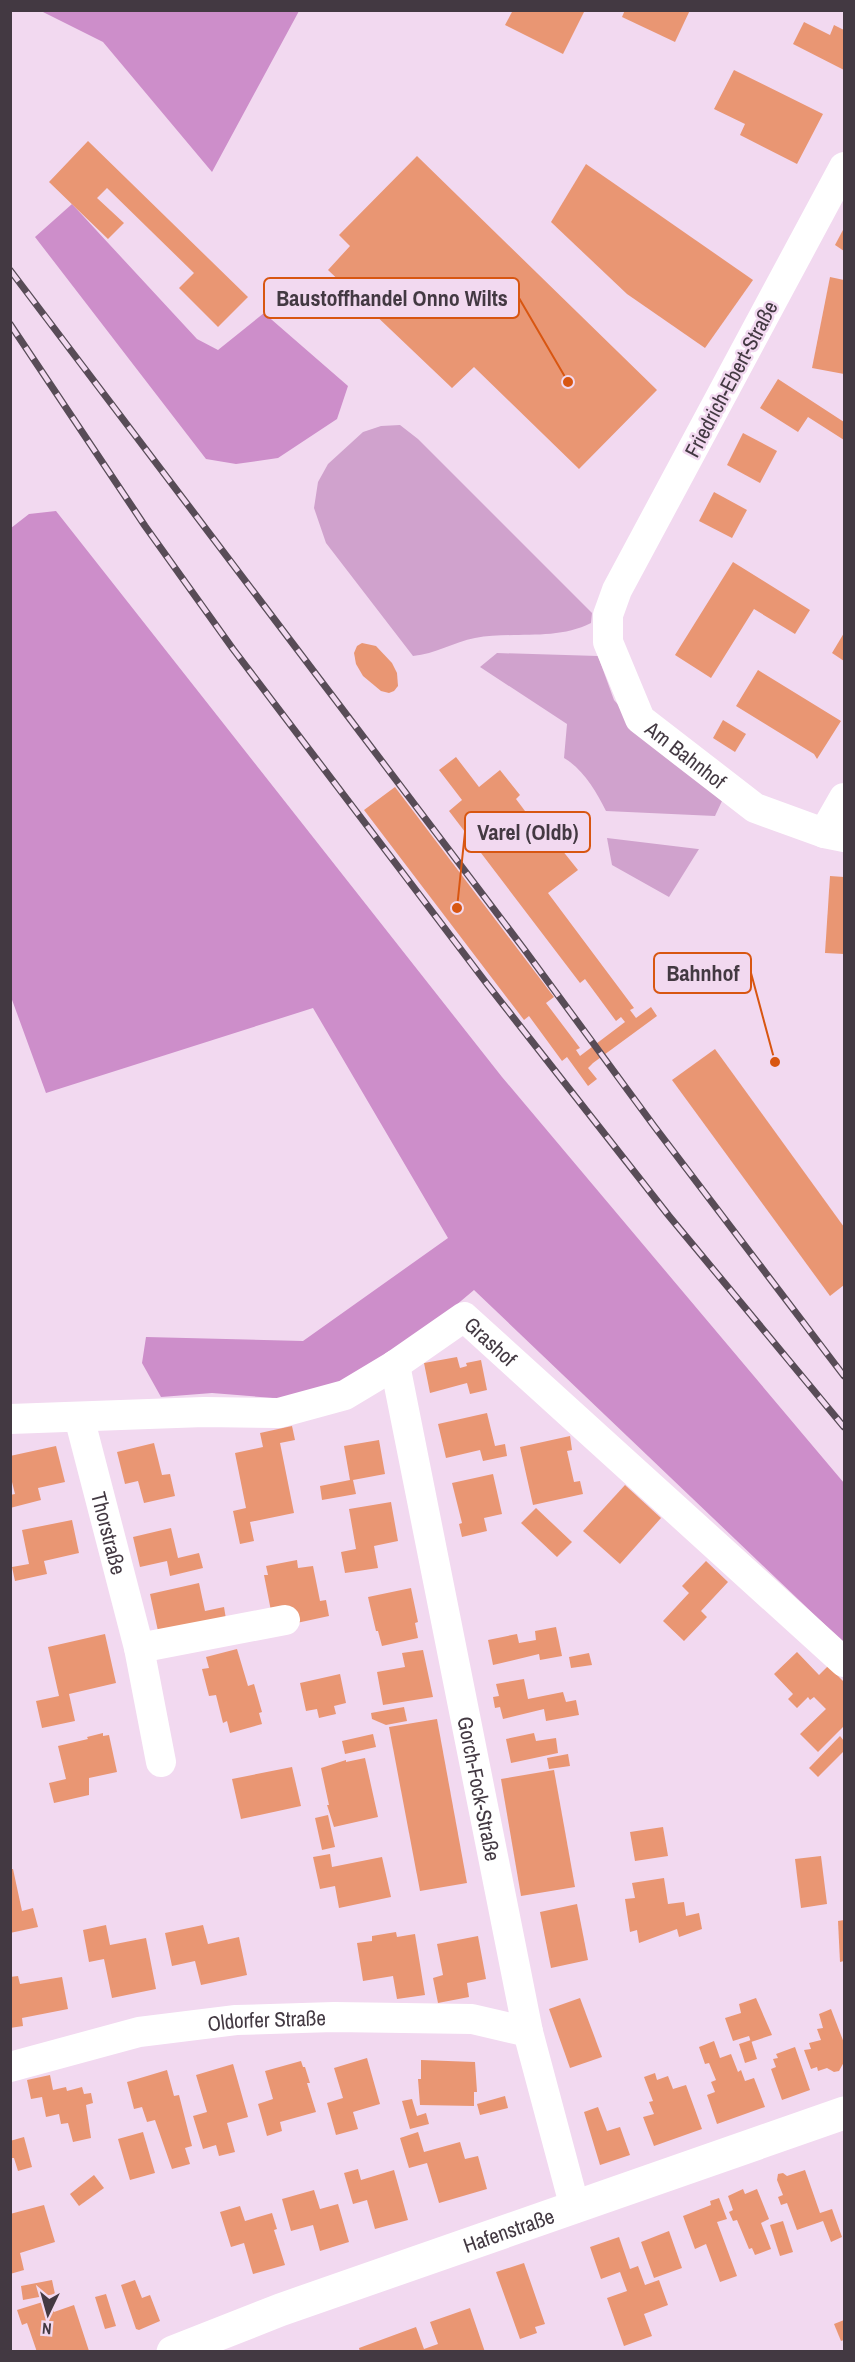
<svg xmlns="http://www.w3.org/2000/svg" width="855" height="2362" font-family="'Archivo Narrow',sans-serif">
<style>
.green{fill:#d0a2cd}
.forest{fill:#cd8eca}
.building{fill:#e99673}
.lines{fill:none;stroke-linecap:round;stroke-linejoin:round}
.street{stroke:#fff;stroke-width:30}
.secondary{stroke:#fff;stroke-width:33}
.rail-casing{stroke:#584c57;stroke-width:7}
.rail{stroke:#f2d9f0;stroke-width:4.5;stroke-dasharray:14;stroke-linecap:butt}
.labels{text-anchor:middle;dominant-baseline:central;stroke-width:5;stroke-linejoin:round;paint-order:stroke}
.street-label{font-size:21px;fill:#433942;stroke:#f2d9f0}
.leader{fill:none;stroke:#d85611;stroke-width:2}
.callout-dot{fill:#d85611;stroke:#f2d9f0;stroke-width:2}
.callout{fill:#f2d9f0;stroke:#d85611;stroke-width:2}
.callout-label{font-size:22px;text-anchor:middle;font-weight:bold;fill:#433942}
</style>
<rect width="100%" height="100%" fill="#f2d9f0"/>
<g class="green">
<path d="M400,425l18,14 174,174 -1,10c-35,18 -78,8 -116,15 -21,4 -40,16 -62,18l-87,-113 -12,-35 4,-26 10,-18 35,-32 18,-6z"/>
<path d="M497,653l101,3 16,44 40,45 68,56 -7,15 -109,-5c-10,-20 -23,-42 -42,-53l3,-34 -87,-57z"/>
<path d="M607,838l91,11h1l-30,48 -57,-32z"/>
</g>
<g class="forest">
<path d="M41,11l258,-1v1l-87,161 -109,-130z"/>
<path d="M72,204l125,135 21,11 46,-37 84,73 -11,33 -59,39 -42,6 -30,-5 -171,-222z"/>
<path d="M56,511l446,566 342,406v160l-370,-353 -83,70 -81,41 -98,-8 -51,4 -19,-34 4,-26 157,4 145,-103 -135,-230 -267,85 -35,-96v-469l18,-14z"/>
</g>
<g class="building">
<path d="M513,10h72l-22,44 -58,-29z"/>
<path d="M625,10h65l-15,32 -53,-25z"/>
<path d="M804,22l26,13 4,-10 10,5v40l-51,-26z"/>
<path d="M734,70l89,44 -26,50 -57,-29 5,-11 -31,-15z"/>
<path d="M88,141l160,156 -30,30 -39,-39 15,-15 -87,-85 -10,10 27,25 -16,16 -59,-57z"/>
<path d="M417,156l240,234 -78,79 -105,-102 -22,21 -124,-118 22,-24 -11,-11z"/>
<path d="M586,164l167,116 -48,68 -78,-54 -76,-72z"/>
<path d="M844,228v23l-9,-6z"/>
<path d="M830,277l14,3v94l-32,-6z"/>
<path d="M778,379l66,43v18l-36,-23 -10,15 -38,-24z"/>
<path d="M743,433l34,18 -17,32 -33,-18z"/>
<path d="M714,492l33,18 -15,28 -33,-17z"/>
<path d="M733,562l77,48 -15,24 -41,-25 -43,69 -36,-23z"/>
<path d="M844,633v28l-12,-8z"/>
<path d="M362,643l14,3 16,17 5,10 1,13 -4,5 -5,2 -8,-2 -18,-15 -7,-12 -2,-11 3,-7z"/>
<path d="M758,670l83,51 -24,38 -3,-5 -78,-48z"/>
<path d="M723,720l23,14 -11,18 -22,-14z"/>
<path d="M456,757l23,30 21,-17 20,25 -4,4 12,16 3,-1 23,34 4,-3 20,25 -30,23 86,115 -4,2 6,8 15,-11 6,9 -64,47 -5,5 9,11 -9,7 -21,-29 -5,4 -33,-45 -5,4 -160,-210 31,-23 159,210 -8,6 34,45 -4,2 4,6 45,-34 -4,-5 -5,4 -31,-42 -5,4 -131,-172 13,-11 -23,-30z"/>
<path d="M830,876l14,1v77l-19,-1z"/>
<path d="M715,1049l129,178v58l-14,11 -158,-216z"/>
<path d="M457,1357l3,11 7,-2 -1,-3 15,-3 6,30 -17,4 -3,-11 -37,10 -6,-30z"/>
<path d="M487,1413l8,33 10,-2 2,12 -24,5 -3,-11 -34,8 -8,-34z"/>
<path d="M292,1426l3,14 -15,3 14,70 -44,9 4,19 -14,3 -7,-33 13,-3 -11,-55 28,-6 -3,-14z"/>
<path d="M570,1436l2,14 -5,1 7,31 6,-1 3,13 -50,11 -13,-58z"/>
<path d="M379,1440l6,34 -32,6 3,14 -34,6 -2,-14 30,-6 -6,-34z"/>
<path d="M154,1443l8,32 8,-1 5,22 -31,7 -6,-22 -13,3 -8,-32z"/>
<path d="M56,1446l9,36 -27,6 3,12 -31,8v-13l5,-1 -5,-20v-18z"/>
<path d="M493,1474l9,40 -18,4 3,13 -25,6 -3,-13 3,-1 -10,-40z"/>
<path d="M625,1485l36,33 -41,46 -37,-33z"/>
<path d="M391,1502l7,39 -24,5 4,22 -33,5 -4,-21 15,-3 -7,-40z"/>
<path d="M536,1508l36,34 -15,15 -36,-34z"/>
<path d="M72,1520l7,33 -35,8 3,13 -32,7 -3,-14 17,-3 -7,-34z"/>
<path d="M171,1528l7,30 21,-5 4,15 -33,8 -3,-15 -27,6 -7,-30z"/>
<path d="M297,1560l1,8 15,-2 7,35 6,-1 3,16 -37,8 -21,-13 -7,-36h4l-2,-9z"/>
<path d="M706,1561l22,21 -27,29 6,6 -23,24 -21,-20 26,-28 -7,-7z"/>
<path d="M199,1583l6,28 19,-4 3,18 -69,6 -8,-37z"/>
<path d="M411,1588l7,34 -3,1 3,15 -36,8 -4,-15h-2l-8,-34z"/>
<path d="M556,1627l6,29 -22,4 -1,-6 -46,11 -5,-25 29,-6 2,9 17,-3 -1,-9z"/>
<path d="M105,1634l11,49 -47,11 6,27 -33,7 -6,-27 23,-5 -11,-49z"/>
<path d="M237,1649l11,37 6,-2 8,28 -3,1 3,11 -32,9 -3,-12 -4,2 -7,-28 -7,1 -7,-27 7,-1 -3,-11z"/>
<path d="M423,1650l10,47 -50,8 -6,-33 28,-5 -3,-14z"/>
<path d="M797,1652l22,23 9,-9 16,16v44l-26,26 -18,-18 26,-25 -12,-12 -4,3 -2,-3 -11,11 -9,-9 5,-5 -19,-20z"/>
<path d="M589,1653l3,12 -21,3 -2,-11z"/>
<path d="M340,1674l6,29 -12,3 2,8 -17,4 -2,-9 -11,2 -6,-28z"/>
<path d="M524,1679l4,20 35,-7 3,10 10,-2 3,15 -33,6 -2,-12 -41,10 -3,-12 -5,1 -2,-11 6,-1 -3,-12z"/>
<path d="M404,1707l3,14 -21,4 -14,-6 -1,-6z"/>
<path d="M437,1719l30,164 -47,8 -31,-164z"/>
<path d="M103,1733v3l6,-1 8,37 -28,6v17l-35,8 -5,-20 17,-4 -8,-33 30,-7 -1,-2z"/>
<path d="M534,1733l2,8 20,-3 2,15 -47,10 -5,-24z"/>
<path d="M373,1734l3,13 -31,7 -3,-13z"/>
<path d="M840,1736l4,5v10l-26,26 -9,-9z"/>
<path d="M568,1754l2,12 -21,3 -2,-11z"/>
<path d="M365,1758l13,59 -44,10 -7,-22h2l-8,-37 25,-8v2z"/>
<path d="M292,1767l9,39 -60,13 -9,-40z"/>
<path d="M554,1770l21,117 -54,9 -20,-117z"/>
<path d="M328,1815l7,32 -13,3 -7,-32z"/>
<path d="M663,1827l5,29 -33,5 -5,-29z"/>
<path d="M330,1854l2,13 50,-10 9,40 -52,11 -4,-22 -15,3 -7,-32z"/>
<path d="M821,1856l6,48 -26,4 -6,-49z"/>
<path d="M10,1869h3l9,42 11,-3 5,19 -28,6z"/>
<path d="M664,1878l4,26 16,-2 2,14 13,-3 3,16 -23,8 -2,-8 -38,14 -2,-13 -7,2 -5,-33 10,-1 -3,-15z"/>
<path d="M577,1904l11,56 -37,8 -11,-56z"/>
<path d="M844,1920v41l-4,1 -2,-41z"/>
<path d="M106,1925l4,20 36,-7 10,51 -44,9 -8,-39 -15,3 -6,-32z"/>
<path d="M203,1925l5,19 31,-7 8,38 -46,10 -6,-24 -23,5 -7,-33z"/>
<path d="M396,1932l1,5 18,-3 10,61 -28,4 -4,-23 -30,5 -6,-38 15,-2v-5z"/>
<path d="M478,1936l8,43 -19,4 2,14 -31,6 -5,-25 10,-3 -6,-31z"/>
<path d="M18,1976l2,8 42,-7 6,32 -46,9 1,8 -13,2v-51z"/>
<path d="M580,1998l22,59 -32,11 -21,-59z"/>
<path d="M756,1998l16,37 -21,7 -2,-6 -16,5 -8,-23 16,-5 -2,-9z"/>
<path d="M831,2009l13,34v19l-5,9 -5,1 -7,-4 -9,3 -1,-4 -6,2 -7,-19 7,-1 -2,-6 12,-3 -4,-11 6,-1 -4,-14z"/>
<path d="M751,2040l6,19 -12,4 -6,-19z"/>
<path d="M714,2041l6,17 11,-4 7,18 3,-2 4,11 9,-3 11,29 -48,17 -10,-29 8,-3 -4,-10 5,-2 -7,-17 -4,1 -6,-17z"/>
<path d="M795,2047l15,43 -28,10 -11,-31 5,-2 -3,-8 5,-1 -2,-4z"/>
<path d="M367,2058l13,46 -27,8 5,17 -22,6 -9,-32 16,-5 -9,-30z"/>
<path d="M421,2060l54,2 2,30h-3v14l-54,-1 -2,-26h3z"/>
<path d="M301,2061l2,6h2l5,16h-3l9,29 -36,10 2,9 -15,5 -9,-32 15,-5 -8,-28z"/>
<path d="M233,2064l15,53 -21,6 8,29 -16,4 -3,-11 -13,4 -10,-33 14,-4 -11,-37z"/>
<path d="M167,2070l7,26 5,-1 13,51 -7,2 5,16 -18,5 -17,-49 -8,2 -5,-15 -8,2 -7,-27z"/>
<path d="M655,2073l2,7 11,-4 5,13 13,-4 16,44 -48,17 -11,-29 11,-3 -5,-12 4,-1 -9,-24z"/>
<path d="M50,2075l3,15 13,-3 1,4 15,-4 2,7 7,-1 2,10 -7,2 5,33 -18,4 -5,-19 -7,1 -2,-10 -13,3 -4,-20 -11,2 -4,-19z"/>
<path d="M505,2096l3,12 -28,7 -3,-11z"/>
<path d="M412,2099l5,17 9,-3 3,11 -19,5 -8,-28z"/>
<path d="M598,2107l9,24 13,-4 10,28 -30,10 -16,-53z"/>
<path d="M143,2132l12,41 -25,7 -12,-41z"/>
<path d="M418,2132l6,20 36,-10 5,17 13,-3 9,33 -48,14 -12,-40 -18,5 -9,-30z"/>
<path d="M24,2137l8,30 -14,4 -4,-13h-4v-17z"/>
<path d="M358,2169l3,11 33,-10 14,50 -33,9 -8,-29 -14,4 -9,-31z"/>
<path d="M805,2170l15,43 12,-4 10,28 -11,5 -8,-21 -26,9 -10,-27 -6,2 -3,-8 5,-2 -6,-15 1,-6 5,-1 4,3z"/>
<path d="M94,2175l10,13 -25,18 -9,-12z"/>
<path d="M743,2189l2,5 12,-5 12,30 -8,4 10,26 -16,6 -3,-7 -3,1 -12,-29 -4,1 -4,-9 4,-2 -5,-14z"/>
<path d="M314,2190l6,19 18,-5 11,38 -29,9 -7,-26 -22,6 -9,-32z"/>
<path d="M719,2198l8,21 -10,3 20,54 -17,6 -14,-38 -11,5 -12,-33 28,-11 -1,-4z"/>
<path d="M44,2205l11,37 -35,11 4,17 -14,4v-60z"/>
<path d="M240,2206l5,15 27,-8 5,16 -3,1 11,35 -32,9 -9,-31 -13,4 -11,-35z"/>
<path d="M783,2221l10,31 -13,4 -10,-31z"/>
<path d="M669,2231l13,37 -28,10 -13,-36z"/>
<path d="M619,2237l11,32 8,-3 7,19 14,-5 9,25 -24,9 8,22 -28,10 -17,-48 20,-7 -7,-19 -19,7 -11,-32z"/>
<path d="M524,2263l21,61 -10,3 2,6 -17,6 -24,-67z"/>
<path d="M52,2280l3,14 -32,6 -2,-14z"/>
<path d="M135,2280l7,18 8,-3 10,26 -21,9 -3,-1 -15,-44z"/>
<path d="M106,2294l10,32 -11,3 -10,-32z"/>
<path d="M49,2300l5,12 20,-7 15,46 -52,1 -10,-29 -5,2 -5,-15z"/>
<path d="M470,2308l15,44h-125l-1,-4 57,-21 8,22 14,-5 -8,-22z"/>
<path d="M844,2320v20l-3,1 -7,-17z"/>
</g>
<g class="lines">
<g class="street">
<path id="s1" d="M844,167l-227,423 -9,25v27l32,77 115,89 69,25 20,4"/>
<path d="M824,833l20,-35"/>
<path id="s2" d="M395,1365l133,667 47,176"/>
<path id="s3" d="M79,1417l60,231 22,114"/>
<path id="s4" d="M10,1419l194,-7 75,1 66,-18 50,-30 69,-48 380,345"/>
<path d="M139,1648l146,-28"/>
<path id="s5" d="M10,2067l129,-35 97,-12 98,-3 138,2 56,13"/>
</g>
<path class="secondary" id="s6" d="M173,2352l107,-42 564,-197"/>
<g class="rail-casing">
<g id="rail">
<path d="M10,270l514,679 130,177 190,250"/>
<path d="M10,324l135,202 88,123 254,335 182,232 175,211"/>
</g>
</g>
<use href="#rail" class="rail"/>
</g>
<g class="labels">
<g class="street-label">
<text transform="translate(731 379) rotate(-62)">Friedrich-Ebert-Straße</text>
<text stroke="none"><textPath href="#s1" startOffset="675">Am Bahnhof</textPath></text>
<text stroke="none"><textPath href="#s4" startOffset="516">Grashof</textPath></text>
<text stroke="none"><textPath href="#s3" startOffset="120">Thorstraße</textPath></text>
<text stroke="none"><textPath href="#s2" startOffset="432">Gorch-Fock-Straße</textPath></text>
<text stroke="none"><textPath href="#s5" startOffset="262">Oldorfer Straße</textPath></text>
<text stroke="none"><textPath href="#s6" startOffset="357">Hafenstraße</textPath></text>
</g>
</g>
<path class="leader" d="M568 382L519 298M457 908L465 832M775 1062L751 973"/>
<g class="callout-dot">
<circle cx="568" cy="382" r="6"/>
<circle cx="457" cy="908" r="6"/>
<circle cx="775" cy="1062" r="6"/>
</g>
<g class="callout">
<rect x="264" y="278" width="255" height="40" rx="6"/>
<rect x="465" y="812" width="125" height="40" rx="6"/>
<rect x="654" y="953" width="97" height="40" rx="6"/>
</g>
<g class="callout-label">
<text x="392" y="306">Baustoffhandel Onno Wilts</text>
<text x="528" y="840">Varel (Oldb)</text>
<text x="703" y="981">Bahnhof</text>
</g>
<rect width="855" height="2362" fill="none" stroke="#433942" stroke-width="24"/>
<g transform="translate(48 2314) rotate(185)" stroke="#f2d9f0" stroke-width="4.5" paint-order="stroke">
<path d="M0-4.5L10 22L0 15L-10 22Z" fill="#433942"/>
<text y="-9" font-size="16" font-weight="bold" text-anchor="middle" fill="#433942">N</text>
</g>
</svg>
